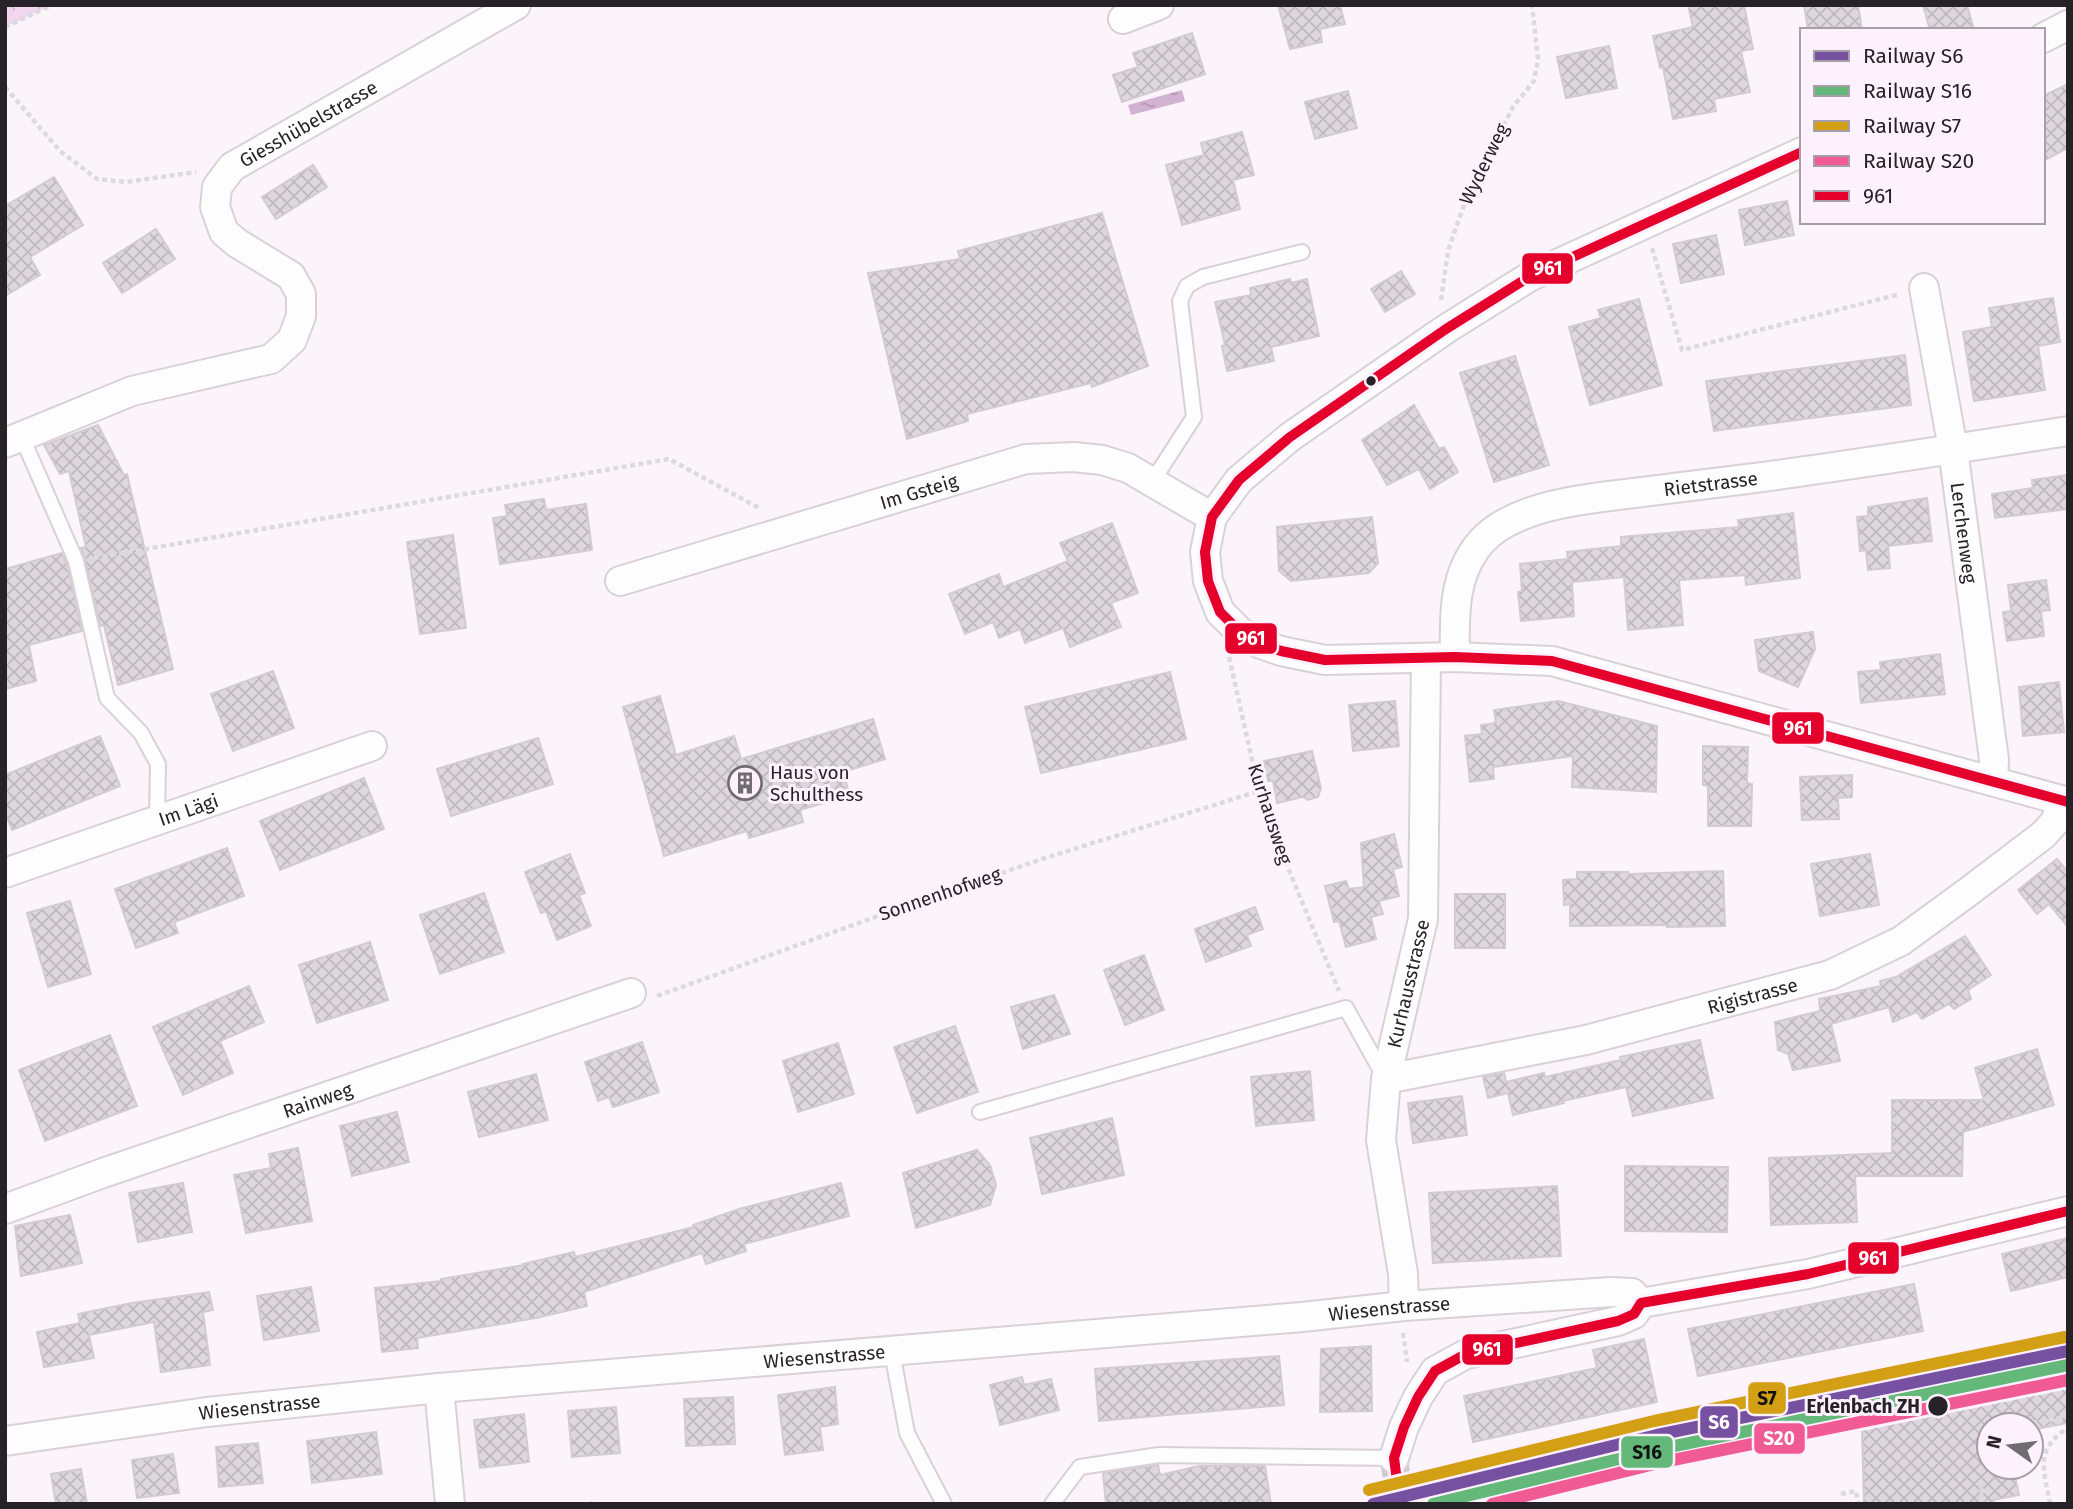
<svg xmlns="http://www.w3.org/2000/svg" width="2073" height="1509" font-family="'Fira Sans',sans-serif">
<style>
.forest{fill:url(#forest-crowns)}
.water{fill:url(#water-ripples)}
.building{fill:url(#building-cross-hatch);stroke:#d2ccd1;stroke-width:2}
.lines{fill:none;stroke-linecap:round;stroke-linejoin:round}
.street-tunnel{stroke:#d1cad1;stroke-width:28;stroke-dasharray:28 14;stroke-linecap:butt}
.lane-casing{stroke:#d8d2d8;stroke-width:18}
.street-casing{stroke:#d8d2d8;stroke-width:32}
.path{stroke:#dddadd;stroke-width:4.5;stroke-dasharray:5 3.5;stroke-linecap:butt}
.lane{stroke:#fefdfe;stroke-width:14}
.street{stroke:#fefdfe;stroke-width:28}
.bus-1-casing{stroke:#fef1fe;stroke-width:16}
.bus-1{stroke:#e4002b;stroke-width:10}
.rail-1-casing{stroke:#fef1fe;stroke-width:18}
.rail-2-casing{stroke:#fef1fe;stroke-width:18}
.rail-3-casing{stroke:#fef1fe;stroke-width:18}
.rail-4-casing{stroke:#fef1fe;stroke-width:18}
.rail-1{stroke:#7751a1;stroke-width:12}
.rail-2{stroke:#64b97a;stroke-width:12}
.rail-3{stroke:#d39f15;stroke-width:12}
.rail-4{stroke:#f05b94;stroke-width:12}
.bus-dot{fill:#272227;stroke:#fef1fe;stroke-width:2.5}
.labels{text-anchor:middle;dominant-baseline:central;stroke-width:6;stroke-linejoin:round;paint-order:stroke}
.street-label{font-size:19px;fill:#272227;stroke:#fef1fe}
.poi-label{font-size:19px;fill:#272227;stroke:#fef1fe;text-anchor:start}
.stop-label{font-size:19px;font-weight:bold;fill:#272227;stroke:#fef1fe;text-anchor:end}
.line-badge{stroke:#fef1fe;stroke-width:2.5}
.badge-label{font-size:19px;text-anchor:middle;font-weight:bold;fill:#fff}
.pale-badge-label{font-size:19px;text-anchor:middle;font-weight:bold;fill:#111}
</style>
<defs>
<pattern id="forest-crowns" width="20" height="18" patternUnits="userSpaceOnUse" patternTransform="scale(1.75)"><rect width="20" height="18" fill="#f0d6ef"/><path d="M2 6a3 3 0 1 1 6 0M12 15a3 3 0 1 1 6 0" fill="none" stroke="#ceb7cd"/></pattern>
<pattern id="water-ripples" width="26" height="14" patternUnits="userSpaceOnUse" patternTransform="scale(1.75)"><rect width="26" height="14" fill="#d2b2d1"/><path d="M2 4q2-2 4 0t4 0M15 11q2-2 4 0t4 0" fill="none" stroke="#b499b3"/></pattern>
<pattern id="building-cross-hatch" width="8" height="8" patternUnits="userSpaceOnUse" patternTransform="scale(1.75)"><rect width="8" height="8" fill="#ded8de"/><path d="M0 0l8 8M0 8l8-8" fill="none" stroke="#beb9be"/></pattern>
</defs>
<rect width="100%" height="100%" fill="#fbf4fb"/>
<path class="forest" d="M5,5h47l-47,22z"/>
<path class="water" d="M1182,90l3,11 -54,14 -3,-10z"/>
<g class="building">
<path d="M1278,5h62l5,19 -25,5 2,13 -32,7z"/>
<path d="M1688,5h56l9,44 -12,2 9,41 -36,7 2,12 -43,8 -10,-52 -3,1 -7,-32 40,-9z"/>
<path d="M1804,5h54l4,25h-54z"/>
<path d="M1923,5h44l7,25h-44z"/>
<path d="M1192,33l13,41 -83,28 -9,-27 25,-8 -5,-14z"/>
<path d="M1609,46l8,42 -51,10 -9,-41z"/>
<path d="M2068,84v64l-25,13v-65z"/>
<path d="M1348,91l9,37 -42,11 -10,-37z"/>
<path d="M1242,132l12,43 -21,5 7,29 -58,16 -16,-60 38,-10 -3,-12z"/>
<path d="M313,165l14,22 -51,32 -14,-22z"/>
<path d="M54,177l29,48 -53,32 10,18 -35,21v-90z"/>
<path d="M1787,201l7,34 -49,10 -6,-35z"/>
<path d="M1102,213l46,153 -56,21 -1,-4 -124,31 1,7 -61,18 -39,-166 92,-14 -2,-8z"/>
<path d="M156,229l19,30 -53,34 -19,-30z"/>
<path d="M1716,235l8,39 -43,9 -8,-39z"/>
<path d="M1401,271l14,23 -30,18 -14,-23z"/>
<path d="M1290,279l1,4 16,-4 12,57 -48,11 3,14 -47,10 -5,-25 3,-1 -10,-43 36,-7 -1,-7z"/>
<path d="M2053,298l7,44 -22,4 7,44 -71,11 -11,-69 29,-5 -3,-19z"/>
<path d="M1639,299l23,86 -72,20 -21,-78 32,-9 -3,-8z"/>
<path d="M1905,355l6,50 -197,26 -8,-50z"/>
<path d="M1515,356l34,109 -55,17 -34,-109z"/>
<path d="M1414,405l25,44 5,-2 14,25 -28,17 -11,-20 -32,16 -25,-45z"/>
<path d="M98,425l26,50 3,-1 46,195 -55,16 -14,-60 -4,1 -15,-67 -4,-11 5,-1 -17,-76 -9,3 -16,-29z"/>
<path d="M2068,475v34l-73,9 -3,-24 41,-6 -1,-8z"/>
<path d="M1927,498l5,43 -44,5 2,22 -22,2 -2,-20 -6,1 -3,-34 11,-1v-9z"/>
<path d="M544,499l2,11 40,-6 6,46 -92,14 -7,-46 14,-2 -2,-11z"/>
<path d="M1793,513l7,65 -54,7 -1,-10 -66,5 4,45 -55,5 -4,-53 -52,5 2,34 -53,5 -3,-29 4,-1 -2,-27 48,-5 -1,-7 54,-6v-9l118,-10 -1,-7z"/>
<path d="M1372,517l6,46 -9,10 -78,8 -12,-10 -2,-44z"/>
<path d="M1112,523l26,70 -27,10 10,24 -51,20 -7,-19 -38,15 -5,-14 -21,9 -6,-16 -28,12 -16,-40 50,-20 4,13 65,-26 -8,-18z"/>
<path d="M453,535l13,93 -46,6 -13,-92z"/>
<path d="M62,553l5,11 15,67 -53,14 7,36 -31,8v-120z"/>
<path d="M2046,580l4,30 -9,1 3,25 -37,5 -4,-29 8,-1 -3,-26z"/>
<path d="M1813,632l2,17 -17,38 -39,-16 -4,-31z"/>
<path d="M1940,654l5,40 -84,9 -3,-31 23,-2 -1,-8z"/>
<path d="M273,671l21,57 -61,23 -22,-57z"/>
<path d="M1170,672l16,67 -145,34 -16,-66z"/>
<path d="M2059,682l5,50 -41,4 -4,-49z"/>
<path d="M660,696l16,59 58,-19 7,23 132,-40 12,40 -42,13 7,23 -50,15 3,12 -54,16 -2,-7 -83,25 -41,-149z"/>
<path d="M1395,701l4,45 -46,5 -4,-46z"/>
<path d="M1558,701l99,25 -1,66 -84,-5 1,-31 -80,11 1,12 -24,3 -5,-46 17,-2 -1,-9 15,-2 -2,-13z"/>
<path d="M100,736l20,50 -108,44 -7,-18v-37z"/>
<path d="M538,738l15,46 -102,32 -14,-47z"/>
<path d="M1703,746l45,1 -1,36 5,1 -1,42h-43v-40l-5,-1z"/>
<path d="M1312,751l9,37 -3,9 -10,3 -5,-3 -26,6 -4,-22h-5l-4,-20z"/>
<path d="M1852,775v22l-14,1 1,21 -37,1 -2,-43z"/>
<path d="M364,778l20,51 -104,41 -20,-49z"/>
<path d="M1394,834l8,33 -9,2 6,27 -20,5 4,13 -12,3 5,22 -30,8 -7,-26 -5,1 -9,-36 21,-5 3,8 15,-2 -3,-44z"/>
<path d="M227,848l17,48 -70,26 4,11 -42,15 -21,-59z"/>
<path d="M570,854l15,39 -6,2 12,31 -34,14 -11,-29 -5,2 -16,-41z"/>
<path d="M1870,854l9,51 -59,11 -9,-52z"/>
<path d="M2057,859l11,13v55l-19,-23 -12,10 -19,-24z"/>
<path d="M1723,871l2,55 -58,1v-2l-97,1v-22l-6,1 -1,-25 14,-1v-7h51v2z"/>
<path d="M484,893l20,59 -64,22 -20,-59z"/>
<rect x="1455" y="894" width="50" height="54"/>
<path d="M70,901l21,73 -43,13 -21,-74z"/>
<path d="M1255,907l8,22 -16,6 4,11 -45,16 -11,-33z"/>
<path d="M1965,936l26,39 -23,15 3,9 -17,10 -5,-5 -27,15 -5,-7 -24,10 -4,-15 -58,17 9,37 -47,9 -5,-16 -10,-4 -3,-28 45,-11 -1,-12 62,-13 -1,-5 16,-4z"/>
<path d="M370,942l18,58 -71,23 -18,-58z"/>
<path d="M1144,955l20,55 -39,15 -21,-55z"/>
<path d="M249,986l15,36 -44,19 13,32 -50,22 -30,-68z"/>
<path d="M1054,995l16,39 -47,15 -12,-42z"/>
<path d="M955,1026l23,66 -61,21 -23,-66z"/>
<path d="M110,1035l27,71 -92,35 -26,-71z"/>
<path d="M1700,1040l13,58 -80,18 -7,-29 -63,14 1,2 -51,12 -5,-22 -20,5 -5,-21 21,-4 2,9 38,-9 1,4 76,-17 -1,-3z"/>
<path d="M642,1042l17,50 -46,15 -4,-10 -11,4 -13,-39z"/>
<path d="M838,1043l16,51 -56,18 -15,-51z"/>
<path d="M2037,1049l17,56 -91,27 -1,44h-107l2,46 -86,3 -2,-67 123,-5v-53h92l-9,-32z"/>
<path d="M1310,1071l4,49 -58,6 -5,-49z"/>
<path d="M536,1074l12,46 -69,17 -11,-45z"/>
<path d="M1462,1096l5,39 -54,8 -5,-40z"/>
<path d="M397,1112l12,50 -57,14 -12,-50z"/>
<path d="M1112,1118l12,57 -82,19 -12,-56z"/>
<path d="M298,1148l14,73 -66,12 -12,-58 37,-7 -2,-14z"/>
<path d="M977,1150l13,15 6,20 -6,20 -74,23 -13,-55z"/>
<path d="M1625,1166l103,1 -1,65 -102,-1z"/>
<path d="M183,1183l9,49 -54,10 -9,-49z"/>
<path d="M841,1183l8,33 -105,28 2,7 -40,13 -4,-11 -118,39 3,14 -51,12 -119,20 1,10 -36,4 -7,-64 66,-7v-2l83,-14 -1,-1 51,-12 1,5 119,-30 -1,-2 46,-16z"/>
<path d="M1557,1186l4,70 -128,7 -4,-70z"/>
<path d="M70,1215l12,48 -61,13 -6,-50z"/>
<path d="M2068,1238v39l-57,14 -9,-37z"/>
<path d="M1914,1284l9,47 -225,45 -10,-47z"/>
<path d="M311,1287l8,44 -55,9 -7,-44z"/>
<path d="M209,1292l4,18 -10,2 7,53 -49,7 -7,-50 -65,13 5,23 -50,9 -7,-35 43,-9 -2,-9 54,-11z"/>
<path d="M1644,1339l13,63 -184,40 -9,-46 133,-28 -4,-18z"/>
<path d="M1371,1346l1,65 -52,1 1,-63z"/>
<path d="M1279,1356l5,49 -185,16 -4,-52z"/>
<path d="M2068,1357v66l-37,7v-5h-42v42h24l6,28 -26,5v4h-129l-2,-75 -198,39 -6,-27z"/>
<path d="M1022,1377l2,8 27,-6 8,31 -59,15 -10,-40z"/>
<path d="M835,1387l3,37 -18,3 3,23 -38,5 -7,-60z"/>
<path d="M733,1397l2,47 -49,2 -2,-47z"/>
<path d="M616,1407l4,46 -48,4 -4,-46z"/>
<path d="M524,1414l5,48 -49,6 -6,-48z"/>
<path d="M376,1432l6,42 -70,9 -5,-42z"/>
<path d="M258,1443l5,40 -44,4 -3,-40z"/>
<path d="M173,1454l6,39 -42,5 -5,-38z"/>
<path d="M1158,1465l2,10 39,-9h66l6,38h-165l-3,-31z"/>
<path d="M81,1469l6,35h-31l-5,-30z"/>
</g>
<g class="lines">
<path class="street-tunnel" d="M1394,1458l6,46"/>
<g class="lane-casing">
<g id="lane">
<path d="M21,435l55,126 31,137 34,35 17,31 -1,56"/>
<path d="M1152,482l42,-65 -14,-116 7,-15 16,-9 99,-25"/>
<path d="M980,1112l366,-104 39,70"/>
<path d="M893,1350l1,13 13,70 37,71"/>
<path d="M1052,1504l28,-37 79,-12 235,3"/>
</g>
</g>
<g class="street-casing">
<g id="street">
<path d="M1123,19l36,-14"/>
<path d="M2043,38l25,-13"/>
<path d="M1802,152l-273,125 -83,52 -156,108 -51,43 -27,37 -7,35 3,29 12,31 20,20 21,12 20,7 44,9 130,-3 97,4 516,141"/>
<path id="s1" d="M1924,288l29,161 41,311 -1,21"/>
<path id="s2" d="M5,443l127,-52 139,-32 21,-19 9,-24v-22l-10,-18 -54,-33 -13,-11 -9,-25 2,-20 15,-20 284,-162"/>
<path id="s3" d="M620,581l406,-122 48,-2 28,3 26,8 84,49"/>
<path id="s4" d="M1455,657c-1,-41 -2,-84 27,-116 16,-18 43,-28 65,-34 26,-7 53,-10 79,-13 40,-5 81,-10 121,-15 107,-14 214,-31 321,-48"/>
<path id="s5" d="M5,873l367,-127"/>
<path id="s6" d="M1386,1079l200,-39 244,-65 71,-34 67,-49 75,-57 12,-13 8,-21"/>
<path id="s7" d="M5,1209l98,-36 528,-180"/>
<path id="s8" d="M1404,1306l-1,-32 -22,-134 5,-61 37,-160 3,-260"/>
<path d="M439,1388l11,116"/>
<path id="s9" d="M5,1441l202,-29 232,-24 863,-71 102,-11 207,-14 21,1 9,10"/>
<path d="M1394,1458l10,-31 14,-30 17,-26 31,-17 152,-33 16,-7 7,-11 167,-29 260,-63"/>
</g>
</g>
<g class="path">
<path d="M5,27l47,-22"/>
<path d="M5,87l55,64 37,28 29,3 70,-10"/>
<path d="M1652,248l30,102 218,-56"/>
<path d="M1441,300l7,-49 19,-55 46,-89 21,-26 4,-22 -6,-54"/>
<path d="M94,558l575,-99 92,50"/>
<path d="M1229,657l30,134 31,82 49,118"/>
<path d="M657,996l224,-81 161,-56 217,-68"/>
<path d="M1403,1333l4,29"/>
<path d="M2004,1371l6,28"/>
<path d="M1808,1413l5,26"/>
<path d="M1811,1424l196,-39"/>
<path d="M2024,1425l44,-9"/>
<path d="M1971,1435l18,-3"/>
<path d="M1980,1480l4,24"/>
<path d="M1841,1494l15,-3 2,13"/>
<path d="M591,1504l2,-2"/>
<path d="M2050,1504c-6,-34 -16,-55 18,-76"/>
</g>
<use href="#lane" class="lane"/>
<use href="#street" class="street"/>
<g class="bus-1-casing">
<g id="bus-1">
<path d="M1802,152l-273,125 -83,52 -156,108 -51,43 -27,37 -7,35 3,29 12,31 20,20 21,12 20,7 44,9 130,-3 97,4 516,141"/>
<path d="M1400,1504l-6,-46 10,-31 14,-30 17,-26 31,-17 152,-33 16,-7 7,-11 167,-29 260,-63"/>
</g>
</g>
<use href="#bus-1" class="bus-1"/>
<g class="rail-1-casing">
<path id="rail-1" d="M1373,1504l284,-69 411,-84"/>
</g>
<g class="rail-2-casing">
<path id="rail-2" d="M1433,1504l227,-55 408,-84"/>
</g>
<g class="rail-3-casing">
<path id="rail-3" d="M1369,1490l285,-69 411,-84"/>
</g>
<g class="rail-4-casing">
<path id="rail-4" d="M1492,1504l171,-42 405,-82"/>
</g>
<use href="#rail-1" class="rail-1"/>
<use href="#rail-2" class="rail-2"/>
<use href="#rail-3" class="rail-3"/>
<use href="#rail-4" class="rail-4"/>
</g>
<defs>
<g id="building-ring" transform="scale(1.75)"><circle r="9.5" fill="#fef1fe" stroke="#716c71" stroke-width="1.5"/><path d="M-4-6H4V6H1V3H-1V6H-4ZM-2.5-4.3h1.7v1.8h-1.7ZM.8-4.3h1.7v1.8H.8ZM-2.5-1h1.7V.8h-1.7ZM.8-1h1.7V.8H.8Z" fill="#716c71"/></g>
</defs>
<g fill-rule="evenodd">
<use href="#building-ring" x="745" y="783"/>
</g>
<g class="bus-dot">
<circle cx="1371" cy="381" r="6"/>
<circle cx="1938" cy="1406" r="11"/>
</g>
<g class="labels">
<g class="street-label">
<text stroke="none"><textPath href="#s2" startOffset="616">Giesshübelstrasse</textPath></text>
<text transform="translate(1484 164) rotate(-64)">Wyderweg</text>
<text stroke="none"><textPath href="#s4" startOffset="362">Rietstrasse</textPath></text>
<text stroke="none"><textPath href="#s3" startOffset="312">Im Gsteig</textPath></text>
<text stroke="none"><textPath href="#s1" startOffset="248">Lerchenweg</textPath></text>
<text stroke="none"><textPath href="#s5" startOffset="194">Im Lägi</textPath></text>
<text transform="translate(1270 814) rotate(72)">Kurhausweg</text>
<text transform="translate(940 894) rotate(-19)">Sonnenhofweg</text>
<text stroke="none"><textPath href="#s8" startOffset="327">Kurhausstrasse</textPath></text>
<text stroke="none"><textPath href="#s6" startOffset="376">Rigistrasse</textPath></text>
<text stroke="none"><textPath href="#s7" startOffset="331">Rainweg</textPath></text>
<text stroke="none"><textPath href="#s9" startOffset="1391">Wiesenstrasse</textPath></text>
<text stroke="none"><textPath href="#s9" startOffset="824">Wiesenstrasse</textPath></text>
<text stroke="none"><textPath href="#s9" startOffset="257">Wiesenstrasse</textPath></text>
</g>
<g class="poi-label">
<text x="770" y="772">Haus von<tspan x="770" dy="22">Schulthess</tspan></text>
</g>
<g class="stop-label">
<text x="1920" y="1406">Erlenbach ZH</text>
</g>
</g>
<g class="line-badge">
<rect x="1521" y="252" width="53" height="33" rx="7" fill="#e4002b"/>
<rect x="1224" y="622" width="54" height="33" rx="7" fill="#e4002b"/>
<rect x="1771" y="711" width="54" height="34" rx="7" fill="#e4002b"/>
<rect x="1847" y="1241" width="53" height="34" rx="7" fill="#e4002b"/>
<rect x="1461" y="1333" width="53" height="33" rx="7" fill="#e4002b"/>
<rect x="1747" y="1381" width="40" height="34" rx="7" fill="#d39f15"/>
<rect x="1699" y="1405" width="40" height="34" rx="7" fill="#7751a1"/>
<rect x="1753" y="1422" width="53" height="33" rx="7" fill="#f05b94"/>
<rect x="1620" y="1435" width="54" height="34" rx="7" fill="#64b97a"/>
</g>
<g class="badge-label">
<text x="1548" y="275">961</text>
<text x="1251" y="645">961</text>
<text x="1798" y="735">961</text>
<text x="1873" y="1265">961</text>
<text x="1487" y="1356">961</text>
<text x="1719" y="1429">S6</text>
<text x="1779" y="1445">S20</text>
</g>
<g class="pale-badge-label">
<text x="1767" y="1405">S7</text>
<text x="1647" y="1459">S16</text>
</g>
<rect width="2073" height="1509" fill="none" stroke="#272227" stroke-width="14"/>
<rect x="1800" y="28" width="245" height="196" fill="#fef1fe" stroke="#a89ea8" stroke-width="2"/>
<rect x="1814" y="51" width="35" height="10" fill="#7751a1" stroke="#a89ea8" stroke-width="2"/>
<text x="1863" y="63" font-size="21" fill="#272227">Railway S6</text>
<rect x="1814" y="86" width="35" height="10" fill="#64b97a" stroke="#a89ea8" stroke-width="2"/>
<text x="1863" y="98" font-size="21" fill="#272227">Railway S16</text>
<rect x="1814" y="121" width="35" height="10" fill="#d39f15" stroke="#a89ea8" stroke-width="2"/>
<text x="1863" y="133" font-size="21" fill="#272227">Railway S7</text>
<rect x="1814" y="156" width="35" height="10" fill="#f05b94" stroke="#a89ea8" stroke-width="2"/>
<text x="1863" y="168" font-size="21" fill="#272227">Railway S20</text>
<rect x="1814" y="191" width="35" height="10" fill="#e4002b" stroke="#a89ea8" stroke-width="2"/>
<text x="1863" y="203" font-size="21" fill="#272227">961</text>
<g transform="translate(2010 1446) rotate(284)"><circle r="33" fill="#fef1fe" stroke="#a89ea8" stroke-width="2"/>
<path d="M0-5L12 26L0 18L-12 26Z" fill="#716c71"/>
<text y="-10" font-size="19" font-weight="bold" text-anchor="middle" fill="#272227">N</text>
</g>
</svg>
